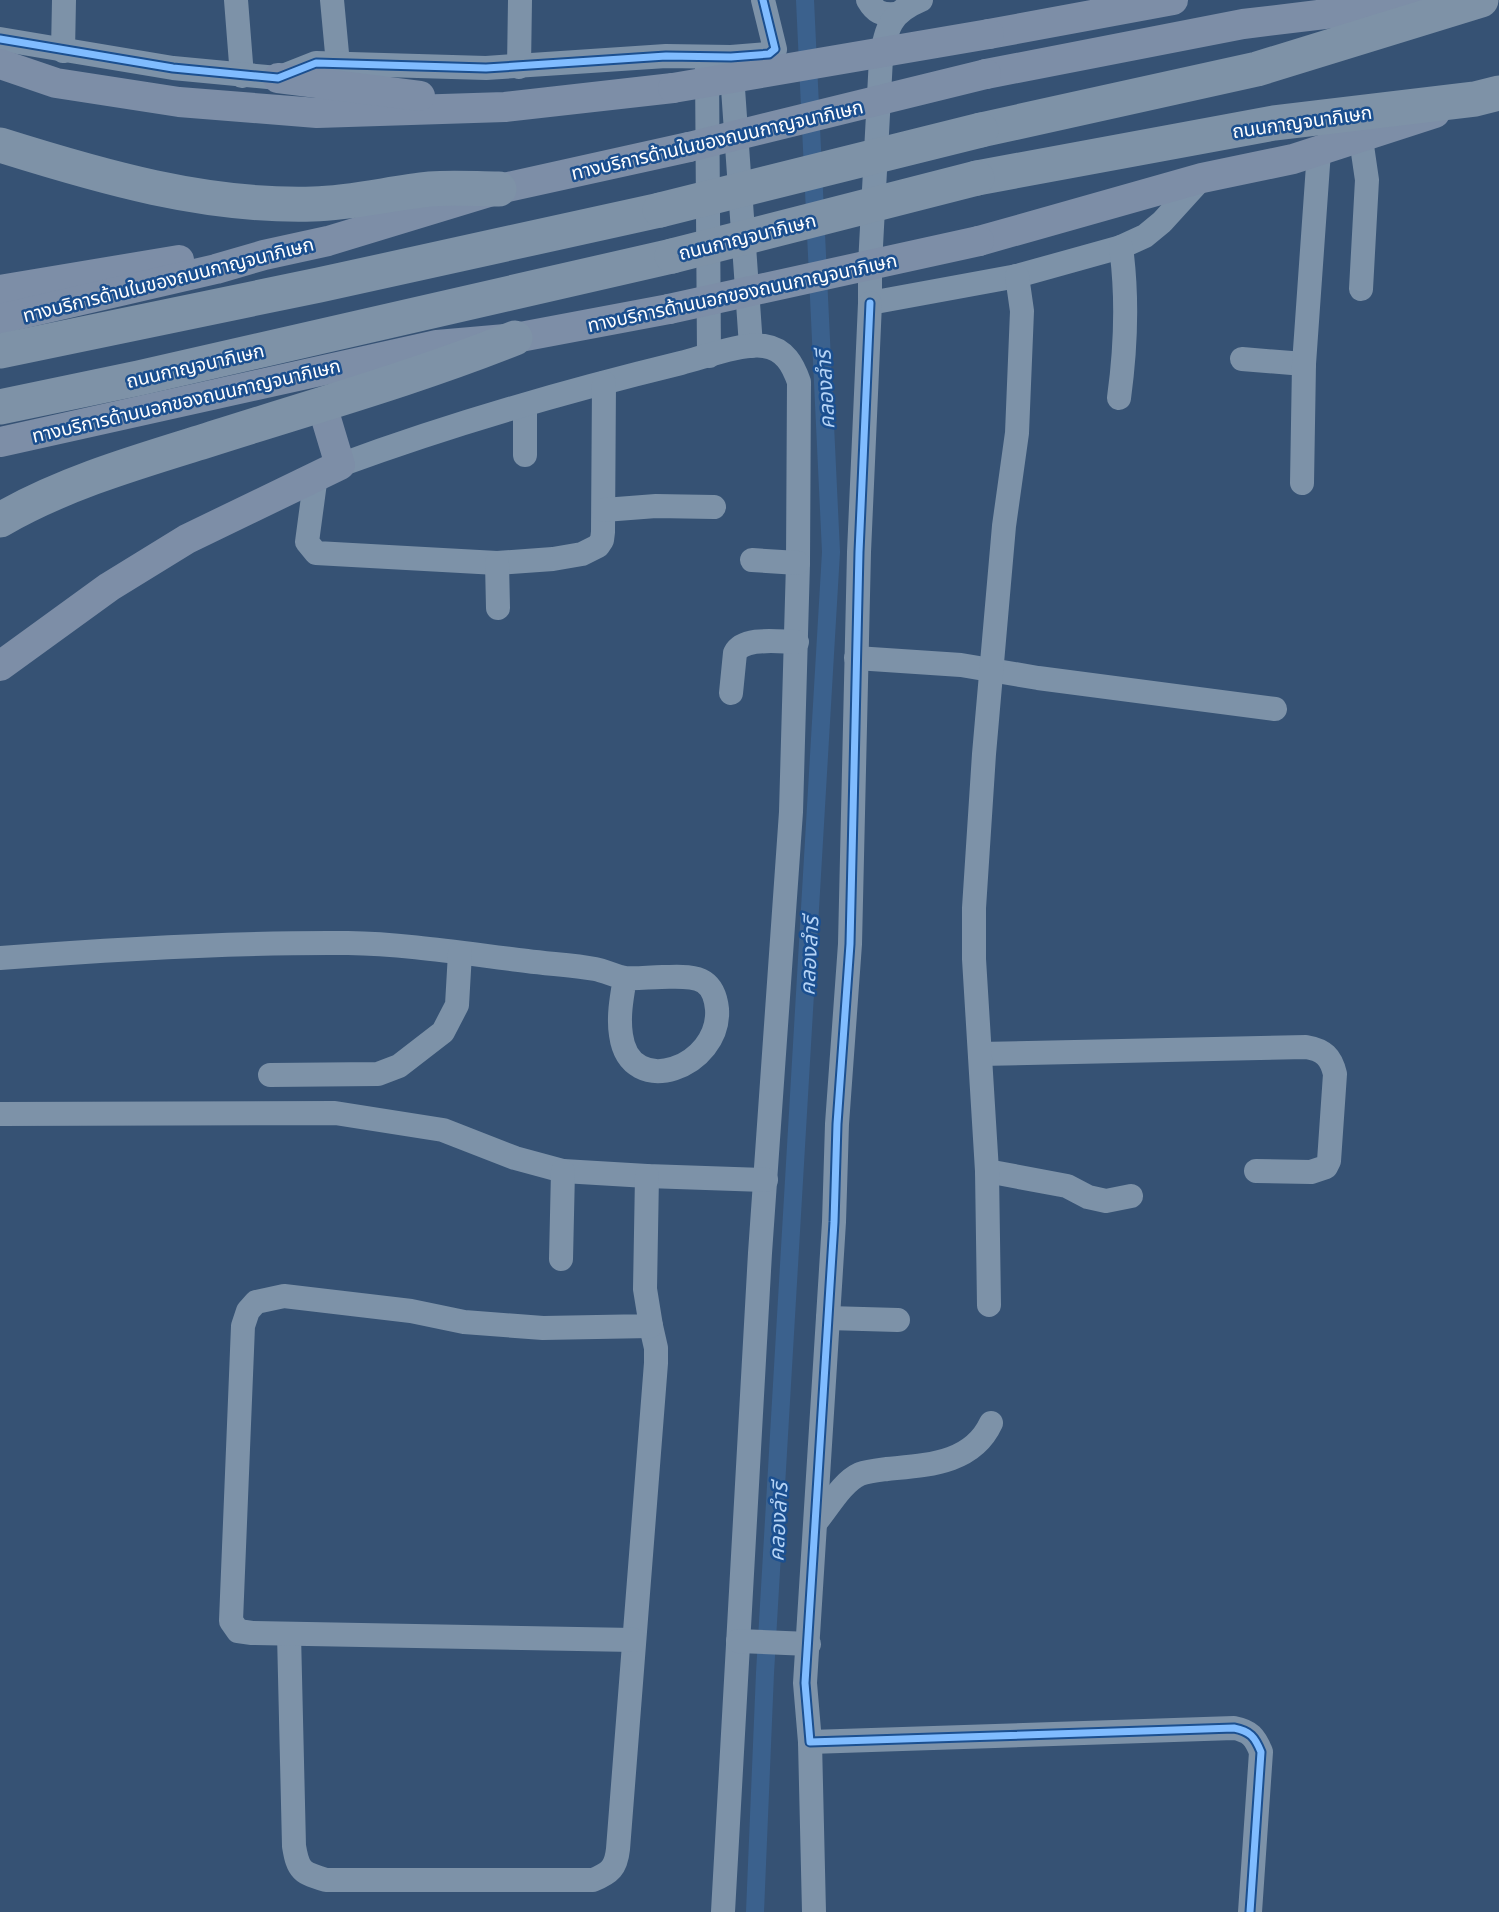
<svg xmlns="http://www.w3.org/2000/svg" width="1499" height="1912" font-family="Lato,'Noto Sans Thai',sans-serif">
<style>
.lines{fill:none;stroke-linecap:round;stroke-linejoin:round}
.canal{stroke:#3b618d;stroke-width:18}
.minor{stroke:#7d92a8;stroke-width:24}
.major{stroke:#7d8ea7;stroke-width:30}
.highway{stroke:#7e92a7;stroke-width:35}
.major-bridge{stroke:#7d8ea7;stroke-width:30}
.highway-bridge{stroke:#7e92a7;stroke-width:35}
.cycleway-casing{stroke:#1b4f8f;stroke-width:11}
.cycleway{stroke:#80bcff;stroke-width:7}
.labels{text-anchor:middle;dominant-baseline:central;stroke-width:5;stroke-linejoin:round;paint-order:stroke}
.street-label{font-size:19px;fill:#fff;stroke:#1b4f8f}
.water-label{font-size:21px;font-style:italic;fill:#b5d3f5;stroke:#1b4f8f}
</style>
<rect width="100%" height="100%" fill="#365274"/>
<g class="lines">
<path class="canal" d="M755,1912l10,-239 66,-1121 -26,-552"/>
<g class="minor">
<path d="M236,0l6,76"/>
<path d="M332,0l6,64"/>
<path d="M868,0c7,12 13,15 27,14"/>
<path d="M921,0c-31,13 -34,27 -40,58l-11,207v38l147,-27 104,-29 24,-11 17,-14 40,-44"/>
<path d="M0,39l173,29 105,10 38,-15 170,5 180,-12 65,1 38,-3 6,-5 -12,-49"/>
<path d="M63,51l1,-51"/>
<path d="M731,60l20,286"/>
<path d="M707,66l2,290"/>
<path d="M519,67l1,-67"/>
<path d="M1361,139l6,41 -6,109"/>
<path d="M870,303l-11,249 -9,392 -13,180 -3,98 -29,461 5,59 424,-14c16,3 21,9 27,24l-11,160"/>
<path d="M1242,359l62,5"/>
<path d="M1119,398c7,-51 9,-99 2,-151"/>
<path d="M525,405v50"/>
<path d="M340,465c111,-41 226,-74 341,-102 24,-6 60,-20 83,-17 21,3 29,19 35,36l-1,181 -7,249 -31,441 -37,659"/>
<path d="M316,475l-9,67 9,11 181,10 56,-4 29,-5 16,-8 4,-6 1,-8 1,-149"/>
<path d="M1302,483l2,-119 15,-213"/>
<path d="M604,510l52,-4 58,1"/>
<path d="M752,560l46,3"/>
<path d="M497,563l1,45"/>
<path d="M856,658l105,7 77,13 237,31"/>
<path d="M731,693l4,-40c9,-17 44,-11 62,-11"/>
<path d="M0,958c116,-9 232,-16 348,-15 59,1 120,11 179,18 22,3 46,4 68,8 10,2 20,7 30,9 12,1 25,-1 37,-1 13,0 31,-2 42,5 9,6 12,17 13,27 4,58 -87,92 -96,26 -3,-19 1,-39 4,-57"/>
<path d="M980,1054l326,-7c18,3 25,10 29,27l-6,87 -3,6 -15,5 -55,-1"/>
<path d="M270,1075l108,-1 21,-8 44,-34 14,-27 3,-52"/>
<path d="M0,1114l335,-1 108,17 72,28 48,13 84,5 119,4"/>
<path d="M987,1171l80,15 21,11 18,4 25,-5"/>
<path d="M561,1259l2,-88"/>
<path d="M989,1305l-2,-134 -13,-212v-51l10,-154 20,-228 13,-93 5,-122 -5,-35"/>
<path d="M828,1318l70,2"/>
<path d="M816,1522c12,-14 26,-40 44,-48 8,-3 19,-4 27,-5 40,-4 85,-5 104,-46"/>
<path d="M289,1634l5,212c4,25 8,27 32,34h267c17,-7 23,-12 25,-31l38,-486v-15l-5,-22"/>
<path d="M634,1640l-382,-7 -14,-2 -7,-10 12,-295 5,-15 8,-9 28,-6 127,15 53,11 79,6 108,-2 -6,-37 2,-113"/>
<path d="M738,1641l71,3"/>
<path d="M810,1742l4,170"/>
</g>
<g class="major">
<path d="M989,34l184,-34"/>
<path d="M0,64l56,19 123,19 138,11 188,-6 168,-19"/>
<path d="M986,74l257,-50 199,-24"/>
<path d="M278,78l142,18"/>
<path d="M979,241l223,-63 91,-19 142,-46"/>
<path d="M0,290l179,-30"/>
<path d="M0,319l216,-50 48,-14 64,-14 171,-52 190,-42"/>
<path d="M0,442l437,-97 78,-7 154,-29"/>
<path d="M0,666l109,-79 78,-48 153,-74 -18,-60"/>
</g>
<g class="highway">
<path d="M981,130l276,-61 224,-69"/>
<path d="M0,145c102,32 205,62 313,59 40,-1 78,-11 117,-15 23,-2 47,0 69,0"/>
<path d="M977,178l297,-55 201,-24 24,-6"/>
<path d="M0,351l319,-66 341,-75"/>
<path d="M0,407l139,-29 533,-122"/>
<path d="M0,520c64,-37 137,-58 208,-80 103,-33 207,-62 307,-102"/>
</g>
<g class="major-bridge">
<path d="M673,88l316,-54"/>
<path d="M689,147l297,-73"/>
<path d="M669,309l310,-68"/>
</g>
<g class="highway-bridge">
<path d="M660,210l321,-80"/>
<path d="M672,256l305,-78"/>
</g>
<g class="cycleway-casing">
<g id="cycleway">
<path d="M0,39l173,29 105,10 38,-15 170,5 180,-12 65,1 38,-3 6,-5 -12,-49"/>
<path d="M870,303l-11,249 -9,392 -13,180 -3,98 -29,461 5,59 424,-14c16,3 21,9 27,24l-11,160"/>
</g>
</g>
<use href="#cycleway" class="cycleway"/>
</g>
<g class="labels">
<g class="street-label">
<text transform="translate(1302 121) rotate(-8)">ถนนกาญจนาภิเษก</text>
<text transform="translate(717 139) rotate(-13)">ทางบริการด้านในของถนนกาญจนาภิเษก</text>
<text transform="translate(747 236) rotate(-14)">ถนนกาญจนาภิเษก</text>
<text transform="translate(168 279) rotate(-14)">ทางบริการด้านในของถนนกาญจนาภิเษก</text>
<text transform="translate(742 292) rotate(-12)">ทางบริการด้านนอกของถนนกาญจนาภิเษก</text>
<text transform="translate(195 365) rotate(-13)">ถนนกาญจนาภิเษก</text>
<text transform="translate(186 400) rotate(-13)">ทางบริการด้านนอกของถนนกาญจนาภิเษก</text>
</g>
<g class="water-label">
<text transform="translate(824 390) rotate(-93)">คลองลำรี</text>
<text transform="translate(808 956) rotate(-87)">คลองลำรี</text>
<text transform="translate(777 1522) rotate(-87)">คลองลำรี</text>
</g>
</g>
</svg>
